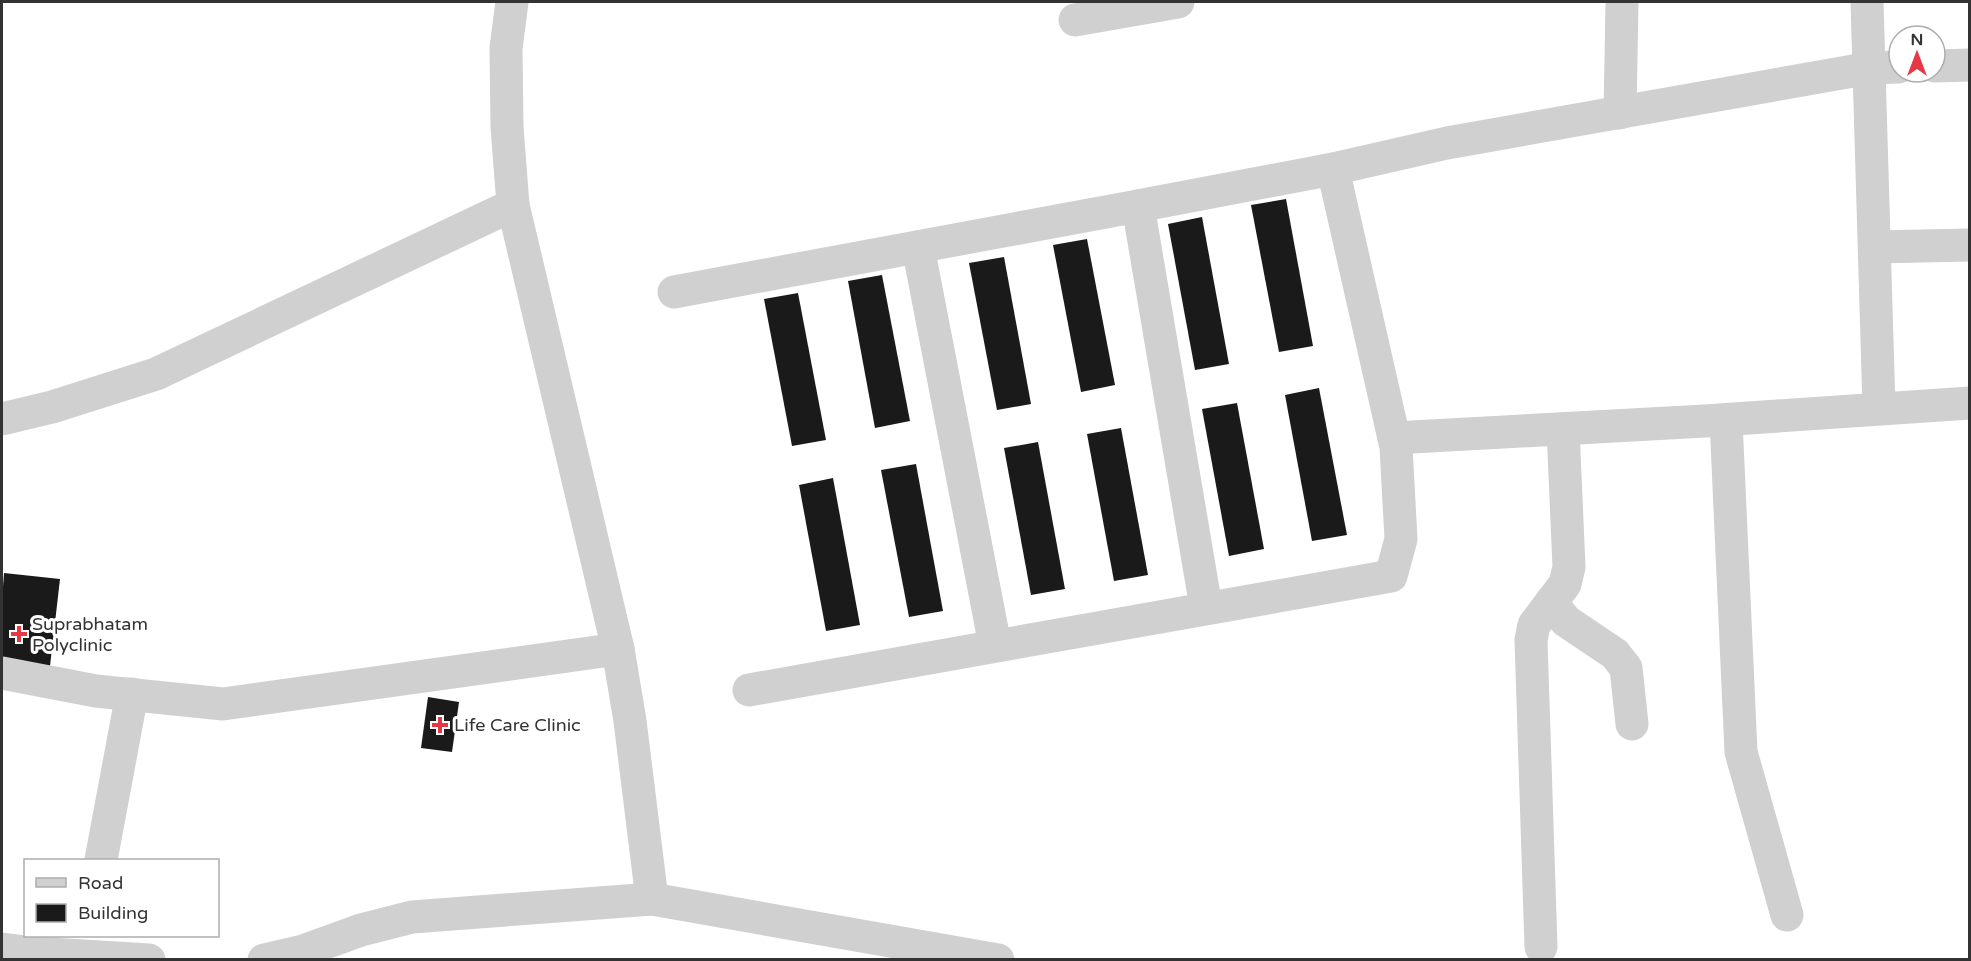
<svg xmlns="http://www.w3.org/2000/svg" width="1971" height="961" font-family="'Varela Round',sans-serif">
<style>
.building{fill:#1a1a1a}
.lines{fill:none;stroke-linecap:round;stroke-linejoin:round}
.minor{stroke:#d0d0d0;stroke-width:33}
.poi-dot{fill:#e63946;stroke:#fff;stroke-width:2}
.labels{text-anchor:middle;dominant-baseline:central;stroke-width:6;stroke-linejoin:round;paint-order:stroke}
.poi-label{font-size:18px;fill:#333;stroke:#fff;text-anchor:start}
</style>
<rect width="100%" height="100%" fill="#fff"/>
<g class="building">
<path d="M1286,199l27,147 -34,6 -28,-147z"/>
<path d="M1202,217l27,147 -34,6 -27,-146z"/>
<path d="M1087,239l28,146 -34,7 -28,-147z"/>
<path d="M1004,257l27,147 -34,6 -28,-147z"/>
<path d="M882,275l28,146 -35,7 -27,-147z"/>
<path d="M798,293l28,147 -34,6 -28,-147z"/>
<path d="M1319,388l28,147 -35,6 -27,-146z"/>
<path d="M1237,403l27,146 -35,7 -27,-147z"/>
<path d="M1121,428l27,147 -34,6 -27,-147z"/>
<path d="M1038,442l27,147 -34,6 -27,-147z"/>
<path d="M916,464l27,147 -34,6 -28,-147z"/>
<path d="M833,478l27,147 -34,6 -27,-146z"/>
<path d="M4,573l56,6 -10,87 -48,-5v-61z"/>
<path d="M428,697l31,5 -7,50 -31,-4z"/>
</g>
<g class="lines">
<g class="minor">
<path d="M1867,2l12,406"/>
<path d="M1075,20l103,-18"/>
<path d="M1935,66l35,-1"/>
<path d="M1620,113l2,-111"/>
<path d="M513,205l105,444 12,72 22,178 346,61"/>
<path d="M918,247l77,398"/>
<path d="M1875,247l95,-2"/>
<path d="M674,292l464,-86"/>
<path d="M2,419l50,-12 104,-33 357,-169 -6,-78 -1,-79 6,-46"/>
<path d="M1726,420l15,332 46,163"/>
<path d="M1394,438l311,-17 265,-18"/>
<path d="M1551,602l15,19 49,33 11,14 6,56"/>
<path d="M1206,607l-68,-401 195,-37 114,-26 423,-75 29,-1"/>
<path d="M2,673l94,18 127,13 395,-55"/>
<path d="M749,690l642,-114 10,-37 -5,-92 -63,-278"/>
<path d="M101,860l31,-166"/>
<path d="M1541,947l-10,-307 3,-15 31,-41 4,-17 -6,-138"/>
<path d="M2,949l32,4 115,7"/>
<path d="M264,960l39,-9 58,-21 51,-13 240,-18"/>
</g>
</g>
<g class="poi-dot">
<path d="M16 625h6v6h6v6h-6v6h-6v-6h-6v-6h6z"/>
<path d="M437 716h6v6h6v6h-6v6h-6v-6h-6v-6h6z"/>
</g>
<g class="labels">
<g class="poi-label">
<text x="32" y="624">Suprabhatam<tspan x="32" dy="21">Polyclinic</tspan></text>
<text x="454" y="725">Life Care Clinic</text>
</g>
</g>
<rect width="1971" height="961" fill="none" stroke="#333333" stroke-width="6"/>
<rect x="24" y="859" width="195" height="78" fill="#ffffff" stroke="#adadad" stroke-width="1.5"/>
<rect x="36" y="878" width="30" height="9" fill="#d0d0d0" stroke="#adadad" stroke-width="1.5"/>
<text x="78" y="889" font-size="18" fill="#333333">Road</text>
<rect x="36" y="904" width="30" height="18" fill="#1a1a1a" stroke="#adadad" stroke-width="1.5"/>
<text x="78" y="919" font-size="18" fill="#333333">Building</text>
<g transform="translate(1917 54)"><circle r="28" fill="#ffffff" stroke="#adadad" stroke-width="1.5"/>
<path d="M0-4.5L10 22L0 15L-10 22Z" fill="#e63946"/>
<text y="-9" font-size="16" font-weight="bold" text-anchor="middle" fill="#333333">N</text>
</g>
</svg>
